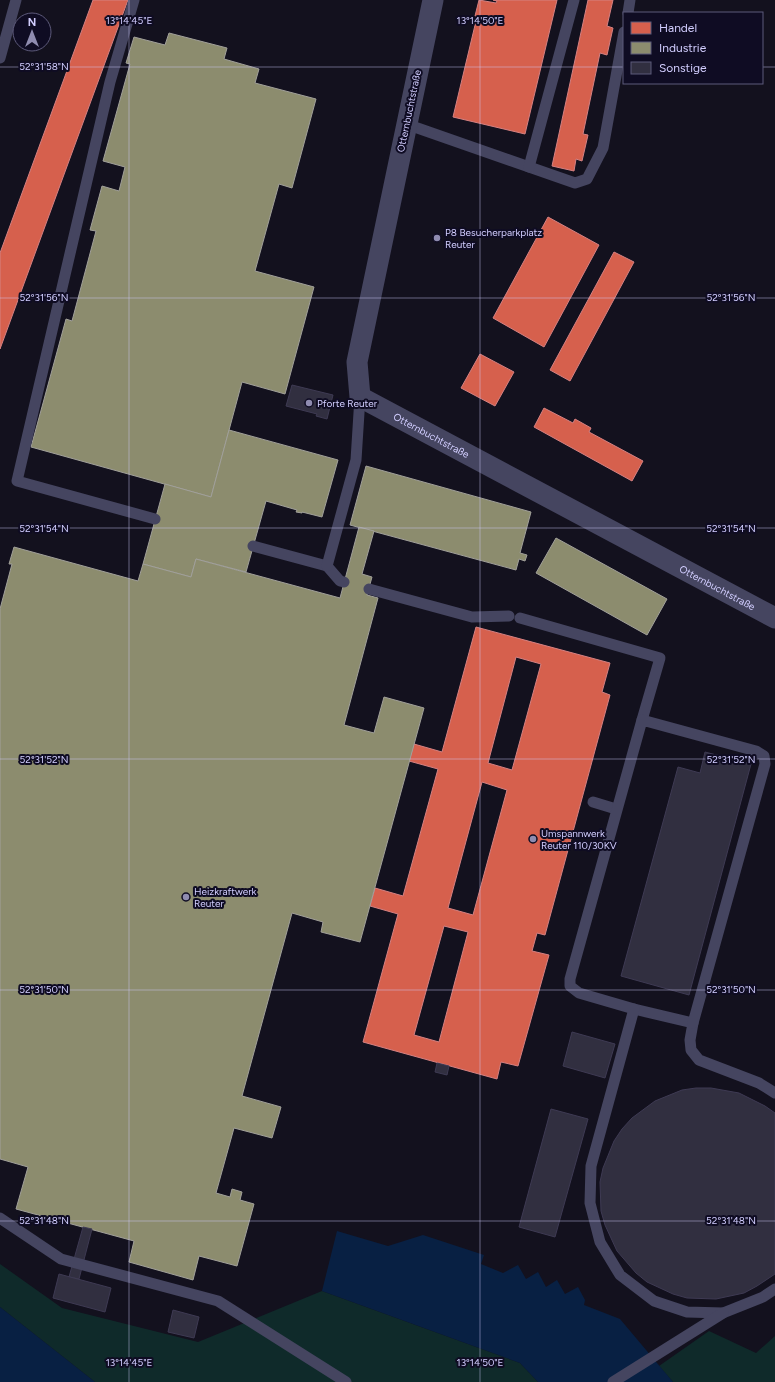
<svg xmlns="http://www.w3.org/2000/svg" width="775" height="1382" font-family="Figtree,sans-serif">
<style>
.green{fill:#0f2a2a}
.water{fill:#082043}
.shops{fill:#d6604d;stroke:#d58182;fill-rule:evenodd}
.industry{fill:#8c8c6e;stroke:#a1a09a}
.building{fill:#312f40;stroke:#3e3a53}
.lines{fill:none;stroke-linecap:round;stroke-linejoin:round}
.lane{stroke:#454560;stroke-width:11}
.street{stroke:#454560;stroke-width:21}
.ticks{fill:none;stroke:#d2ceff;stroke-width:1;stroke-opacity:0.45}
.poi-dot{fill:#8f8cb0;stroke:#0f0c23;stroke-width:1.5}
.labels{text-anchor:middle;dominant-baseline:central;stroke-width:4;stroke-linejoin:round;paint-order:stroke}
.street-label{font-size:10px;fill:#d2ceff;stroke:#0f0c23}
.poi-label{font-size:10px;fill:#d2ceff;stroke:#0f0c23;text-anchor:start}
.ticks-label{font-size:10px;text-anchor:middle;fill:#d2ceff;stroke:#0f0c23;stroke-width:4;stroke-linejoin:round;paint-order:stroke}
</style>
<rect width="100%" height="100%" fill="#13111e"/>
<g class="green">
<path d="M0,1264l62,44 136,34 124,-51 198,72 18,19h-443l-95,-75z"/>
<path d="M709,1331l47,22 19,-17v46h-102l-14,-16z"/>
</g>
<g class="water">
<path d="M337,1231l51,15 35,-11 61,20 -3,9 22,9 15,-8 8,14 12,-7 8,15 11,-7 8,14 13,-7 7,13 -1,5 36,14 53,63h-135l-18,-19 -198,-72z"/>
<path d="M0,1307l95,75h-95z"/>
</g>
<g class="shops">
<path d="M93,0h35l-128,349v-96z"/>
<path d="M479,0l17,3 1,-2 -4,-1h64l-32,134 -72,-17 23,-96 16,4 1,-5 -18,-4z"/>
<path d="M588,0h25l-6,26 6,2 -6,27 -7,-2 -17,81 5,1 -6,26 -6,-2 -2,12 -22,-5z"/>
<path d="M548,217l51,28 -55,102 -51,-29z"/>
<path d="M614,252l20,10 -64,119 -20,-11z"/>
<path d="M480,354l34,18 -19,34 -34,-18z"/>
<path d="M544,408l29,15 2,-4 16,9 -2,4 54,29 -11,20 -98,-54z"/>
<path d="M476,627l134,36 -8,29 8,3 -65,240 -8,-2 -5,18 17,4 -31,111 -17,-4 -4,17 -134,-37 35,-128 -28,-8 5,-18 28,8 35,-127 -29,-8 5,-17 28,8zM516,657l25,7 -29,106 -24,-7zM482,782l25,8 -34,125 -25,-7zM444,926l24,6 -29,110 -25,-7z"/>
</g>
<g class="industry">
<path d="M169,33l58,15 -3,11 35,10 -4,14 61,16 -24,89 -13,-4 -24,87 59,16 -29,107 -43,-12 -31,115 -180,-50 35,-128 6,2 24,-90 -6,-1 12,-44 17,5 6,-24 -22,-6 27,-97 -4,-1 8,-26 31,8z"/>
<path d="M229,430l109,30 -16,57 -20,-5v1l-6,-1 1,-2 -31,-9 -20,71 -50,-13 -5,18 -48,-13 22,-80 46,13z"/>
<path d="M366,466l165,46 -11,41 7,2 -2,6 -6,-2 -3,11 -166,-45z"/>
<path d="M359,527l15,4 -12,43 10,3 -5,18 11,3 -34,127 30,8 10,-36 40,11 -64,234 -39,-10 2,-10 -31,-9 -50,183 39,11 -9,31 -38,-10 -18,65 14,4 2,-8 10,3 -2,8 14,4 -17,62 -38,-10 -6,24 -64,-18 5,-21 -118,-32 12,-42 -28,-8v-550l12,-45h-3l5,-17 124,34 5,-17 48,13 5,-18 144,39z"/>
<path d="M556,538l111,61 -20,36 -111,-62z"/>
</g>
<g class="building">
<path d="M292,385l41,10 -6,24 -11,-3 1,-2 -31,-8z"/>
<path d="M705,752l46,12 -62,231 -68,-19 57,-209 22,6z"/>
<path d="M572,1032l43,12 -10,34 -42,-12z"/>
<path d="M437,1063l12,3 -2,9 -12,-3z"/>
<path d="M696,1088h15l28,5 26,13 10,7v161l-18,12 -13,7 -28,6 -29,-1 -14,-4 -26,-12 -11,-9 -19,-22 -12,-26 -4,-14 -1,-29 3,-14 11,-27 8,-12 10,-11 23,-17 27,-11z"/>
<path d="M551,1109l37,10 -33,118 -36,-10z"/>
<path d="M83,1227l9,2 -13,50 -10,-2z"/>
<path d="M59,1274l52,14 -6,24 -52,-14z"/>
<path d="M173,1310l26,7 -5,21 -26,-6z"/>
</g>
<g class="lines">
<g class="lane">
<path d="M134,0l-24,82 -93,399 138,38"/>
<path d="M628,13l2,-13"/>
<path d="M0,58l16,-58"/>
<path d="M406,124l169,59 12,-4 16,-31 21,-116"/>
<path d="M529,167l45,-167"/>
<path d="M253,546l74,20 13,15 4,1"/>
<path d="M327,566l29,-106 4,-63"/>
<path d="M369,589l103,28 37,-1"/>
<path d="M520,618l140,40 -18,62"/>
<path d="M593,802l23,7"/>
<path d="M634,1009l59,14 -3,17 1,10 8,10 60,23 16,10"/>
<path d="M693,1023l72,-259 -1,-8 -8,-5 -114,-31 -72,259v7l9,7 55,16 -43,157 -1,37 10,39 20,33 34,26 33,11 36,1 40,-16 12,-8"/>
<path d="M0,1218l61,41 157,42 128,81"/>
<path d="M613,1382l110,-69"/>
</g>
<path class="street" id="s1" d="M433,0l-76,362 3,35 415,221"/>
</g>
<path class="ticks" d="M129,0v1382M480,0v1382M0,67h624M762,67h13M0,298h775M0,528h775M0,759h775M0,990h775M0,1221h775"/>
<g class="poi-dot">
<circle cx="437" cy="238" r="4"/>
<circle cx="309" cy="403" r="4"/>
<circle cx="533" cy="839" r="4"/>
<circle cx="186" cy="897" r="4"/>
</g>
<g class="labels">
<g class="street-label">
<text transform="translate(409 111) rotate(-78)">Otternbuchtstraße</text>
<text stroke="none"><textPath href="#s1" startOffset="486">Otternbuchtstraße</textPath></text>
<text stroke="none"><textPath href="#s1" startOffset="810">Otternbuchtstraße</textPath></text>
</g>
<g class="poi-label">
<text x="445" y="232">P8 Besucherparkplatz<tspan x="445" dy="12">Reuter</tspan></text>
<text x="317" y="403">Pforte Reuter</text>
<text x="541" y="833">Umspannwerk<tspan x="541" dy="12">Reuter 110/30KV</tspan></text>
<text x="194" y="891">Heizkraftwerk<tspan x="194" dy="12">Reuter</tspan></text>
</g>
</g>
<g class="ticks-label">
<text x="129" y="24">13°14'45"E</text>
<text x="480" y="24">13°14'50"E</text>
<text x="44" y="70">52°31'58"N</text>
<text x="44" y="301">52°31'56"N</text>
<text x="731" y="301">52°31'56"N</text>
<text x="44" y="532">52°31'54"N</text>
<text x="731" y="532">52°31'54"N</text>
<text x="44" y="763">52°31'52"N</text>
<text x="731" y="763">52°31'52"N</text>
<text x="44" y="993">52°31'50"N</text>
<text x="731" y="993">52°31'50"N</text>
<text x="44" y="1224">52°31'48"N</text>
<text x="731" y="1224">52°31'48"N</text>
<text x="129" y="1366">13°14'45"E</text>
<text x="480" y="1366">13°14'50"E</text>
</g>
<rect x="623" y="12" width="140" height="72" fill="#0f0c23" stroke="#5d5a7b"/>
<rect x="631" y="22" width="20" height="12" fill="#d6604d" stroke="#5d5a7b"/>
<text x="659" y="32" font-size="12" fill="#d2ceff">Handel</text>
<rect x="631" y="42" width="20" height="12" fill="#8c8c6e" stroke="#5d5a7b"/>
<text x="659" y="52" font-size="12" fill="#d2ceff">Industrie</text>
<rect x="631" y="62" width="20" height="12" fill="#312f40" stroke="#5d5a7b"/>
<text x="659" y="72" font-size="12" fill="#d2ceff">Sonstige</text>
<g transform="translate(32 32)"><circle r="19" fill="#0f0c23" stroke="#5d5a7b"/>
<path d="M0-3L7 15L0 10L-7 15Z" fill="#8f8cb0"/>
<text y="-6" font-size="11" font-weight="bold" text-anchor="middle" fill="#d2ceff">N</text>
</g>
</svg>
